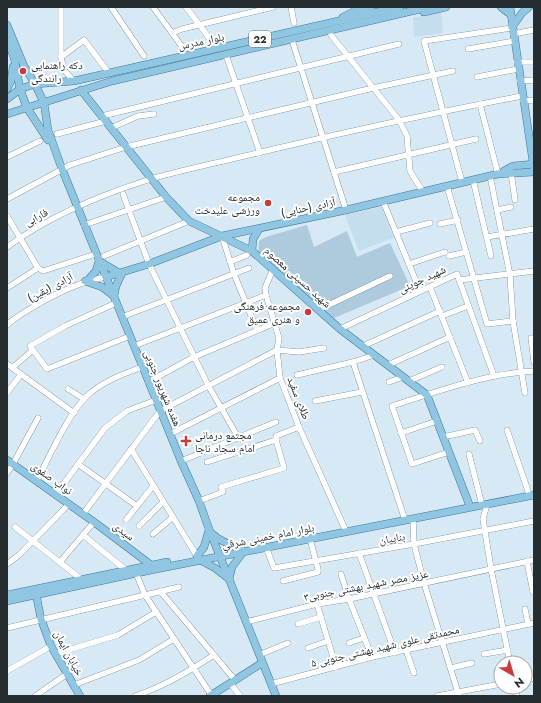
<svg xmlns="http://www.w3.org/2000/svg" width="541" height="703" font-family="Jost,'Noto Naskh Arabic',sans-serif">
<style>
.built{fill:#c4deee}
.green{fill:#adcbdd}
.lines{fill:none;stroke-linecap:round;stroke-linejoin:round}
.minor-casing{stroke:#5f717b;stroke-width:6}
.major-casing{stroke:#3a7898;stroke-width:8}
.minor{stroke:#fff;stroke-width:5.5}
.major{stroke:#90c6e2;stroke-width:7}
.poi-dot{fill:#ca3b3c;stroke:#fff;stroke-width:1.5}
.labels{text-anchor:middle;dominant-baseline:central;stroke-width:4;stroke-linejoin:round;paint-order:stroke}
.shield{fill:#fff;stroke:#666c6f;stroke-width:1}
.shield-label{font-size:10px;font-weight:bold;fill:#252d31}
.street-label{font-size:11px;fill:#252d31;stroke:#fff}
.poi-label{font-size:11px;fill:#252d31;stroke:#fff;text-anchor:start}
</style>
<rect width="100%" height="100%" fill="#d6e9f5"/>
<g class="built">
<path d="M441,11l2,22 -29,4 -1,-19z"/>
<path d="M380,207l4,1 12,29 -37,14 -14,-36z"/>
</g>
<path class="green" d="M307,225l7,22 33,-16 10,26 33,-14 20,43 -76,32 -76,-63 1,-14 7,-4z"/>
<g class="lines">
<g class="minor-casing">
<g id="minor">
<path d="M61,7v50l3,13 10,11"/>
<path d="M111,7l33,49"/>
<path d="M153,7l30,41"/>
<path d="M186,7l27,36"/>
<path d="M291,7l3,16"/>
<path d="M172,33l10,-4 91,-22"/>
<path d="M513,34l21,-4"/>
<path d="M331,35l68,85 8,16 3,35 13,21"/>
<path d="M292,40l54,170"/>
<path d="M468,49l46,-8"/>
<path d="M226,55l34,98"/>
<path d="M61,57l23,-17 25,33"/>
<path d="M517,62h17"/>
<path d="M477,77l41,-8"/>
<path d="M520,81l14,-1"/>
<path d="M523,101l11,-1"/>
<path d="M480,104l18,70"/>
<path d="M102,116l297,-72"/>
<path d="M111,128l27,-12 16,-2"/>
<path d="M57,134l49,-13"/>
<path d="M7,157l33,-16"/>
<path d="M334,172l142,-33"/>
<path d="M511,172l4,28"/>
<path d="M490,176l20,99 3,46 12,72"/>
<path d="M473,180l18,76"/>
<path d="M462,182l-38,-141 88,-13"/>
<path d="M447,186l40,138 26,-3"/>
<path d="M123,194l26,70 59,121 30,52"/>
<path d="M7,199l63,-34 56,-18 247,-59 80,-17"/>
<path d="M383,201l37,90"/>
<path d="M497,210l14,-3"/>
<path d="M7,216l31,52"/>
<path d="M440,224l18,-4"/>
<path d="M84,225l82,-28"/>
<path d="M396,232l34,-9"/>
<path d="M222,236l12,38 23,56"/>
<path d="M487,237l47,-8"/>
<path d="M7,247c41,-30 96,-53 144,-68 34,-10 71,-17 106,-26 88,-21 176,-40 265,-57"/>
<path d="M104,256l85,-35"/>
<path d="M449,256l17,-4"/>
<path d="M230,262l17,-7"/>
<path d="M409,264l36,-12"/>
<path d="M38,268l5,3 53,-17"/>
<path d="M273,269l-8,19 1,7 13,43 -2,12 3,28 19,49 46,102"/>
<path d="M459,280l75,-9"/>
<path d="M430,287l38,96"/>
<path d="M7,288l31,-20"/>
<path d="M116,303l-51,23 -35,20 17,23 83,-33"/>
<path d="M318,310l72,-34"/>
<path d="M442,316l26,-10"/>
<path d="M122,317l127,-49"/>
<path d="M7,325c6,-6 15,-11 23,-16 24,-15 48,-27 76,-32"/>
<path d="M340,329l117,-55 37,102"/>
<path d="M531,338l3,24"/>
<path d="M134,346l132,-51"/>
<path d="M363,346l77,-35"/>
<path d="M374,355l-21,7 51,155"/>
<path d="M7,364l67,49"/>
<path d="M388,365l62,-28"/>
<path d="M12,368l21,-18"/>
<path d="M297,375l56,-13"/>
<path d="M409,381l33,-14"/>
<path d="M148,382l46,-25 81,-34"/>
<path d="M389,382l14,-5"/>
<path d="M68,389l16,10"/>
<path d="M7,393l14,-19"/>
<path d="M315,401l47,-9"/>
<path d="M507,430l21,61"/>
<path d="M401,433l36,-12"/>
<path d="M170,434l110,-56"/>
<path d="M443,437l32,-7 5,11"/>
<path d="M131,449l66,107"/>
<path d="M449,452l-37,12 -20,-58c46,-15 93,-32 142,-35"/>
<path d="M469,454l12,47"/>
<path d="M181,461l95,-39"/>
<path d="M207,462l69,-22"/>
<path d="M78,464l59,42"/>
<path d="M7,473l6,-9 25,-46"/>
<path d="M37,480c13,-24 30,-64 49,-83 15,-15 37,-23 56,-30"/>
<path d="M56,494l49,-66 22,-17 29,-11"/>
<path d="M199,501l24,-9 -2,-5 63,-19 -8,-28v-4l23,-9"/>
<path d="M487,504l-4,15 8,50 19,94"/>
<path d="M83,514l23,-31 54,-72 117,-61 22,2 25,-4"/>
<path d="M413,519l1,25 10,39 35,113"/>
<path d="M126,520l27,-34"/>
<path d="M139,526l24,-24"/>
<path d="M15,527l66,52"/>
<path d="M153,534l20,-17"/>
<path d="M83,535l43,35"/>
<path d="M266,547l8,21 140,-24 120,-23"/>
<path d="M359,553l36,100"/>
<path d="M527,561l6,31"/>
<path d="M60,562l34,-40"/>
<path d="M7,564l12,-9 50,-51"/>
<path d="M136,573l9,22 67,101"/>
<path d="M341,574l8,25 23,58"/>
<path d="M283,581l35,-9v-3l-8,-30"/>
<path d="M160,591l75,89"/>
<path d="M317,604l19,63"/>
<path d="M525,609l3,15"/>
<path d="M246,622l71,-18 32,-5 185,-39"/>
<path d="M298,624l23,-7"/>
<path d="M7,628l172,-41"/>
<path d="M349,643l15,-5"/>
<path d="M308,648l20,-7"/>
<path d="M406,650l8,23"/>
<path d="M55,654l63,-19 38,-23"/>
<path d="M484,654l24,-4"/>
<path d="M259,655l29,-12"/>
<path d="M451,668l21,-5"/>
<path d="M7,671l44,-25"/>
<path d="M525,680l9,-2"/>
<path d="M230,683l10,13"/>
<path d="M271,684l101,-27 162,-34"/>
<path d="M74,685l65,-25 35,-21"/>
<path d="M515,687l2,9"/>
<path d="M35,696l32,-22"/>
<path d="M135,696c28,-9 54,-25 79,-41"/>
<path d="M437,696l64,-12"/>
</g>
</g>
<g class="major-casing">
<g id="major">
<path d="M501,7l9,7"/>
<path d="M510,7l24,162"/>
<path d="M424,12l22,-5"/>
<path d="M343,17l12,-6 16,-4"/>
<path d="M7,25l12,29 5,12 11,18 9,19 4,27 14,39 119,292 18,40 10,28 67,167"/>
<path d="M512,27l10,-14 7,-6"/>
<path d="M7,40l7,17 6,32 7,19 21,32"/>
<path d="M7,89l4,-8 2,-14"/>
<path d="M81,90l85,107 23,24 63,30 88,78 87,66 42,109"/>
<path d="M7,99l13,-10 15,-5 39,-3 326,-74"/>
<path d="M7,114l105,-33 317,-74"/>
<path d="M504,171l9,-5 21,-2"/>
<path d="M252,251l1,-12 6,-10"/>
<path d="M106,277l43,-13 73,-28 124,-26 152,-36 36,-2"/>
<path d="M88,280l8,-9 3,-10 20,12"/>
<path d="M85,281l17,6 12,9 2,-10 6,-13"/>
<path d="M7,460l87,62 57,43"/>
<path d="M211,533c9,8 18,12 30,15"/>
<path d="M197,556l7,-9 5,-17"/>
<path d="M200,560l15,8 13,10"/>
<path d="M229,579l3,-12 11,-15"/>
<path d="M36,594l5,25 10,27 29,50"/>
<path d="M7,595l160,-33"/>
<path d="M7,601l144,-31 383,-75"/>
<path d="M210,696l52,-33"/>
</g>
</g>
<use href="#minor" class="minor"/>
<use href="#major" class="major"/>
</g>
<g class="poi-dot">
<circle cx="23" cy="71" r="4"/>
<circle cx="268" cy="203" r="4"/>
<circle cx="308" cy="312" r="4"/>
<path d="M184 435h4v4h4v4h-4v4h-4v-4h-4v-4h4z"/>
</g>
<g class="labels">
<rect class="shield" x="249" y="31" width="22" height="16" rx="3"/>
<g class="shield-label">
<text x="260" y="39">22</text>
</g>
<g class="street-label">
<text transform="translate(201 41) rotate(-12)">بلوار مدرس</text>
<text transform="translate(308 207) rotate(-12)">آزادی (حنایی)</text>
<text transform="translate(36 217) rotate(-28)">فارابی</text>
<text transform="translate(298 277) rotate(42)">شهید حسینی معصوم</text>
<text transform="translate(422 279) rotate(-25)">شهید جوینی</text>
<text transform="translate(50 287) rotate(-28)">آزادی (یقین)</text>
<text transform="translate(163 388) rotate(68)">هفده شهریور جنوبی</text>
<text transform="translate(299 398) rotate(69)">طلای سفید</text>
<text transform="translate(52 478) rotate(36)">نواب صفوی</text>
<text transform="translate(124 531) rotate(37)">سیدی</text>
<text transform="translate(268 536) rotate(-11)">بلوار امام خمینی شرقي</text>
<text transform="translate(392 538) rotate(-9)">بناییان</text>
<text transform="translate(366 585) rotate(-11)">عزیز مصر شهید بهشتی جنوبی۳</text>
<text transform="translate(385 646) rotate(-13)">محمدتقی علوی شهید بهشتی جنوبی ۵</text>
<text transform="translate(69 653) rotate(62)">خیابان ایمان</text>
</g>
<g class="poi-label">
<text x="31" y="65">دکه راهنمایی<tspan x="31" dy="13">رانندگی</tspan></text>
<text x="260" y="197" text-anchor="end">مجموعه<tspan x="260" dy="13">ورزشی علیدخت</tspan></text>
<text x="300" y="306" text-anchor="end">مجموعه فرهنگی<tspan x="300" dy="13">و هنری عمیق</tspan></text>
<text x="195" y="435">مجتمع درمانی<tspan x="195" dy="13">امام سجاد ناجا</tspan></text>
</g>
</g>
<rect width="541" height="703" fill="none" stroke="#252d31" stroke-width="16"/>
<g transform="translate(513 675) rotate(142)"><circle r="19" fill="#ffffff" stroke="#a8abad"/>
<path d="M0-3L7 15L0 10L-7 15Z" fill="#ca3b3c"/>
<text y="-6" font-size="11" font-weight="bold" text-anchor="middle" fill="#252d31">N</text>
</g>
</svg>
